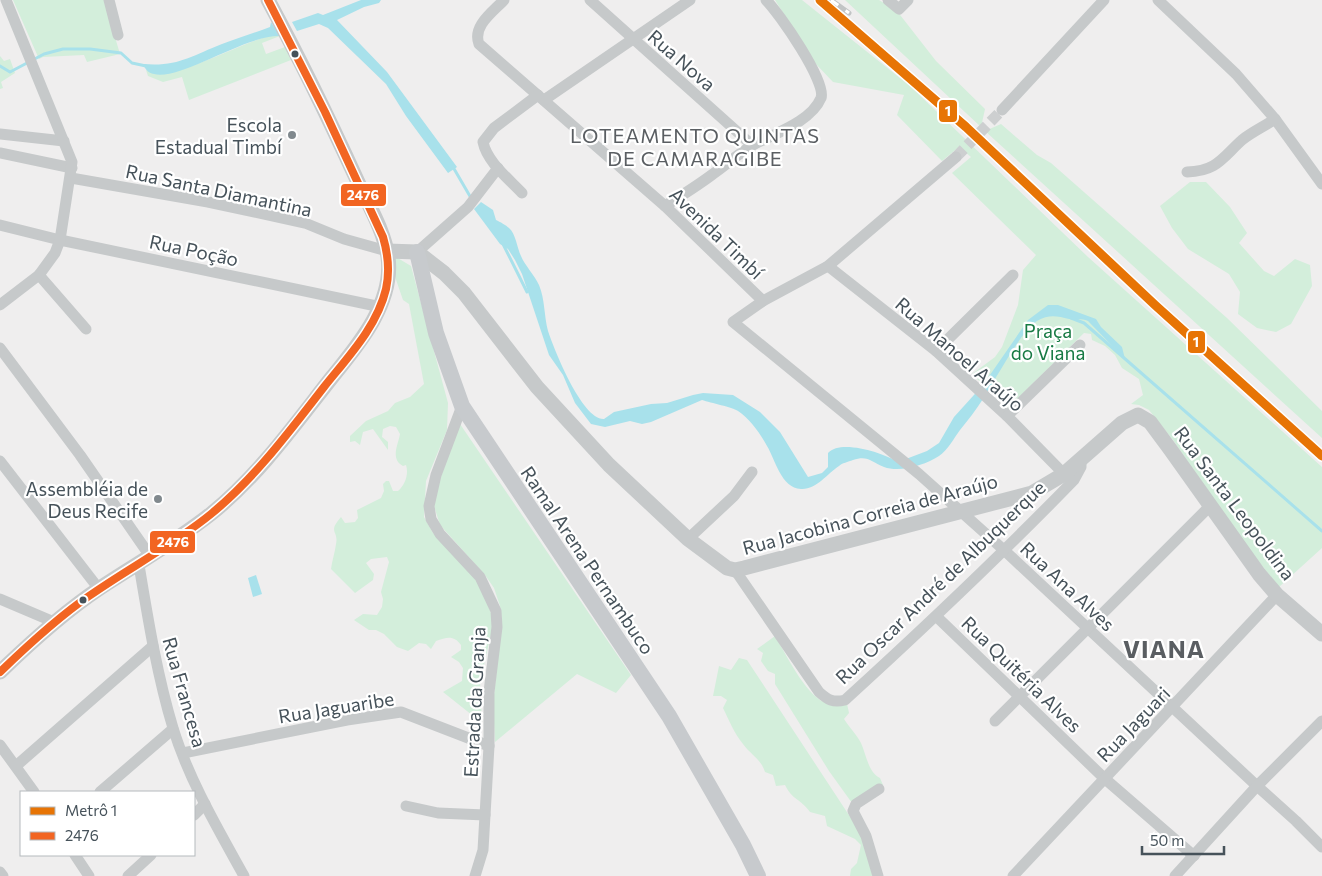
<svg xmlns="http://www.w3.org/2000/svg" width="1322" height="876" font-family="Commissioner,sans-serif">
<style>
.green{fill:#d3eedb}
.water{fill:#a8e1eb}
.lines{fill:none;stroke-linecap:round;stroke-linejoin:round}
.stream{stroke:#a8e1eb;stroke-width:3}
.minor-tunnel{stroke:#cdcfd0;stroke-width:11;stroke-dasharray:11 5.5;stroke-linecap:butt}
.minor{stroke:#c6c9ca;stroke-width:11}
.tertiary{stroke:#c6c9ca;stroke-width:15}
.secondary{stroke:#c7cacd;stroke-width:16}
.rail-casing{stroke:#c2c4c5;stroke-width:5}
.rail{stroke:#fff;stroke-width:3;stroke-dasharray:9;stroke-linecap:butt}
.bus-1-casing{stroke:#fff;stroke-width:11}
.bus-1{stroke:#f26522;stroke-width:8}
.metro-1-casing{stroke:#fff;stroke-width:12}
.metro-1{stroke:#e77405;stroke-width:9}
.bus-dot{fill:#46525a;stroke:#fff;stroke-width:2}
.poi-dot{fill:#81898e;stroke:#fff;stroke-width:2}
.labels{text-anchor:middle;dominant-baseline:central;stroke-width:4.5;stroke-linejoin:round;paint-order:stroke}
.street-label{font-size:19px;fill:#46525a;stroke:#fff}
.poi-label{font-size:19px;fill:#46525a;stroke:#fff;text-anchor:end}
.park-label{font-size:19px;fill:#187a44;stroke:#fff}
.neighbourhood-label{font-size:20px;letter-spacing:1px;fill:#5a5e62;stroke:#fff}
.district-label{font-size:24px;font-weight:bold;letter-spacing:1px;fill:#5a5e62;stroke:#fff}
.line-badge{stroke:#fff;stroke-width:2}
.badge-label{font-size:14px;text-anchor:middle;font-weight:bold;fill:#fff}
</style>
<rect width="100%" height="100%" fill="#efeeee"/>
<g class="green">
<path d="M13,0h91l16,54 -33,8 -3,-7 -41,2 -4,2z"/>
<path d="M775,0h27l108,86 178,171 234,210v81l-43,39 -38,-47 -68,-100 -24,-30 -10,-5 -8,-1 12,-9 -4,-16 -17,-11 -7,-13 -10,-9 -13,-6 -1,-6 -7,-1 -76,75 -36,-34 23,-17 7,-10 16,-42 5,-35 13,-15 -84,-82 19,-16 -12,-10 -17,14 -45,-46 7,-20 -71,-13 -19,-20z"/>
<path d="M845,0h34l18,11 39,50 49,48 -4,18z"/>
<path d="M270,36h10l-18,7 4,11 19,-7 6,13 -102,40 -7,-23 -19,5 -15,-6 -2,-6c24,14 95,-28 124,-34z"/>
<path d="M0,56l4,5 6,-2 5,14 -14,9 2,6 -3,1z"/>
<path d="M1001,124l36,31 14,8 176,155 95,93v27l-337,-307z"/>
<path d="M1190,182h16l24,25 17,26 -8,10 25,28 10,5 21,-17 15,6 2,21 -21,38 -15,8 -19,-4 -19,-14 2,-22 -11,-18 -41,-25 -16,-21 -12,-22z"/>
<path d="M391,254l20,12 37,137 -1,27 -21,51 -2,36 9,16 45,45 14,38v14l-12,52 2,41 -39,-31 19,-11 1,-13 -4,-6 -8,-5 10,-7v-5c-7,-10 -14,-8 -25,-4l-5,8 -5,-5 -7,-1 -11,8 -11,-4 -13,-13 -8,-4h-7l-15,-10 9,-6 14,1 5,-8 1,-8 -2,-7 8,-30 -2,-5 -16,2 -5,4 8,11 -1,6 -18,13 -24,-24c1,-8 4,-17 5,-25 3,-14 -9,-11 5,-27l4,6 10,-1 3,-4 -1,-8 24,-12 3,-7 -1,-7 3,-3h3l4,10h5c7,-6 11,-17 8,-26l-3,1c-13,-7 -5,-21 -3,-32l-4,-7 -6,-1 -7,3 -1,8 6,5v8l-15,-21 -10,3 -3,13 -5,-4 -5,1v-6l16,-15 22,-10 7,-8 15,-6 14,-13 -15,-80 -6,-4 -10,-29z"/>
<path d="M460,424l171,251 -15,18 -39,-19 -82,68 -2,-38 9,-83 -2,-15 -6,-18 -9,-13 -45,-50 -6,-19 6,-27z"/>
<path d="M775,636c11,18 30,58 49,66 7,4 15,2 23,2l2,9 -5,6c5,8 13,16 17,24 5,11 7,29 19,35l3,7 -31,18 -23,-32 -54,-87v-10l-7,-3 -7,-10 2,-8 -6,-4z"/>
<path d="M739,658l8,2 117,178 10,38h-24l1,-7 6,-6 4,-18 -6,-6 -28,-13 -2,-10 -15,-4c-10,-14 -17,-11 -25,-27l-9,1 -3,-11 -8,-3c-4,-13 -14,-17 -22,-28 -9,-11 -14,-24 -20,-36l4,-8 -6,-4h-8l6,-30 12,4z"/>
</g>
<g class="water">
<path d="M361,0h20l-2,3 -15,4 -27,13 50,52 70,95 -9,6 -42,-57 -20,-32 -58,-56 -9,-4 -22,7 -5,-9 26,-9 5,2z"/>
<path d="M271,22l9,14c-35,-1 -100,45 -126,38 -6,-1 -9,-5 -11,-10 35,3 48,-8 79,-20 15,-6 32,-11 48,-17z"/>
<path d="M481,202l12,8 3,10c4,2 10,5 13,8 7,6 8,20 12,28 3,8 14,20 18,29 6,14 5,31 9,46 6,18 34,89 56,88l10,-7 37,-8 16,-1 26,-8 10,-2 30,2 27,17 20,20 28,45 14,-4 6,-6v-14c13,-14 55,0 70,9l29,-11 12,-8 15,-26 29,-32 45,-65 20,-15h10l38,14 5,8 21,20 3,12 -37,-38c-7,-3 -12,-1 -19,-2 -12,-3 -20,-5 -32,2 -17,11 -42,60 -54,78 -7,11 -15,21 -23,31 -6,8 -12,20 -21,26 -14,9 -39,17 -55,11 -13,-5 -16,-12 -31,-7 -5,2 -11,3 -14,6 -12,8 -23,24 -38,23 -20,-1 -26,-30 -34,-43 -7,-13 -17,-27 -29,-35 -6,-4 -27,-8 -36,-11l-51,22 -9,2 -12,-3 -25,6 -14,-3 -16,-21 -12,-28 -14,-20 -27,-81 -7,-14 -7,-11 -8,-5 -26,-35z"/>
<path d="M256,575l6,19 -9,3 -5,-19z"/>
</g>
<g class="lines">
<g class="stream">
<path d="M0,66l10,6 34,-18 19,-5h27l31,4 11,10 14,3"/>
<path d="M453,167l18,31"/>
<path d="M503,244l24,48"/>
<path d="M1071,318l13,5 238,208"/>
</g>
<path class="minor-tunnel" d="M956,157l46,-47"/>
<g class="minor">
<path d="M109,0l9,35"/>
<path d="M504,0c-11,12 -32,26 -25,44l186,162 98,95"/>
<path d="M590,0l162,145"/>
<path d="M888,0l11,9 9,-9"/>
<path d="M1158,0l78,74 39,45 47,65"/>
<path d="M544,100l146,-100"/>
<path d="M1002,110l102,-110"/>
<path d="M0,134l64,7"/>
<path d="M0,153l72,15"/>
<path d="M956,157l-128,109 -65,35 -30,21 186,152 86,77 252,235 39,35 26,26"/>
<path d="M1187,172c30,-1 35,-14 55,-32 10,-8 23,-14 33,-21"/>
<path d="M71,178l137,24 97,21 39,16 43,12"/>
<path d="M522,193c-13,-14 -35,-31 -39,-51l11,-14 44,-33"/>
<path d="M665,206c16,-10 32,-20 48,-32 13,-9 26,-21 40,-29 20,-11 58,-23 68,-47 6,-16 -42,-85 -55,-98"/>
<path d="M0,225l60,15 321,67"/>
<path d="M417,252l51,-45 30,-39"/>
<path d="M828,266l108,85 71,65 57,58"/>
<path d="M39,275l47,54"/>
<path d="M0,305l39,-30 16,-22 5,-13 12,-78 -66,-162"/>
<path d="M0,348l80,107 70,101"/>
<path d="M936,351l77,-76"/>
<path d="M462,406l-26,69 -7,31 2,13 9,15 40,43 16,34 1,16 -8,65v54l-6,104 -8,26"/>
<path d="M1007,416l73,-71"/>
<path d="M0,461l99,128"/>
<path d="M688,539l46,-43 18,-24"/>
<path d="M139,565c9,54 18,110 34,163 16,52 45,101 71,148"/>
<path d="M735,570l84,122c9,8 14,11 26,8 79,-72 155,-144 229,-220l7,-13v-7"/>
<path d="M0,599l54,23"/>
<path d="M937,617l167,161 90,78"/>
<path d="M995,721l216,-216"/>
<path d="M0,745l34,47"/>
<path d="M183,753l164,-33 54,-8 88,34"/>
<path d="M16,766l137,-120"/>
<path d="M100,792l73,-63"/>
<path d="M406,806l32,7 47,2"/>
<path d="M194,815l11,-11"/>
<path d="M75,855l14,21"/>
<path d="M0,872l3,4"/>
<path d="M128,876l23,-21"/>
<path d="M878,876l-12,-40 -13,-25 3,-7 23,-15"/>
<path d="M1013,876l264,-281"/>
<path d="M1175,876l82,-90 65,-65"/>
</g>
<g class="tertiary">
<path d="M387,251l30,1 27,21 20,20 73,94 72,78 79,74 39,29 8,2 9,-2 288,-75 32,-19 58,-51 16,-8 12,7 20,27 89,125 18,21 45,39"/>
<path d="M0,672c31,-30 64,-60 100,-84 38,-25 77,-47 112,-75 48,-39 83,-89 121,-137 27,-33 61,-74 55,-119 -4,-27 -20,-53 -31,-77 -28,-61 -57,-121 -89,-180"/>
</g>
<path class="secondary" d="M417,252l19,81 26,73 207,310 74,129 15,31"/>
<g class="rail-casing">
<path id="rail" d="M831,0l18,13"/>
</g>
<use href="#rail" class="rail"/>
<g class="bus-1-casing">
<path id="bus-1" d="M0,672c28,-27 57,-54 89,-76 40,-28 84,-51 122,-82 44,-36 78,-82 113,-127 23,-29 53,-60 62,-98 4,-18 2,-35 -3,-52l-58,-125 -57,-112"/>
</g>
<use href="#bus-1" class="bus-1"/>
<g class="metro-1-casing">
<path id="metro-1" d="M820,0l146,127 189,178 167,151"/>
</g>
<use href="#metro-1" class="metro-1"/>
</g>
<g class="bus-dot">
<circle cx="295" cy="54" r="4.5"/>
<circle cx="83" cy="600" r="4.5"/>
</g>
<g class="poi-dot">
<circle cx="292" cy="135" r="5"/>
<circle cx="158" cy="499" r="5"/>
</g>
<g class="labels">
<g class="street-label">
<text transform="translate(682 60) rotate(41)">Rua Nova</text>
<text transform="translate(219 190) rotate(12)">Rua Santa Diamantina</text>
<text transform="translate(717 233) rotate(44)">Avenida Timbí</text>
<text transform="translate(194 250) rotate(12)">Rua Poção</text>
<text transform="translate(960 354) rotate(41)">Rua Manoel Araújo</text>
<text transform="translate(1235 503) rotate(53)">Rua Santa Leopoldina</text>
<text transform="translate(870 514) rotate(-15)">Rua Jacobina Correia de Araújo</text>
<text transform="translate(588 560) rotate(56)">Ramal Arena Pernambuco</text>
<text transform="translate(940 582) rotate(-44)">Rua Oscar André de Albuquerque</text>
<text transform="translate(1068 586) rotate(43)">Rua Ana Alves</text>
<text transform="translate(1022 674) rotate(44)">Rua Quitéria Alves</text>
<text transform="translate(185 692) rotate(74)">Rua Francesa</text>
<text transform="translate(474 702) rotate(-87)">Estrada da Granja</text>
<text transform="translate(336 707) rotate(-9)">Rua Jaguaribe</text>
<text transform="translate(1133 724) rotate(-46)">Rua Jaguari</text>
</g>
<g class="poi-label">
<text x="282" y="124">Escola<tspan x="282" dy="22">Estadual Timbí</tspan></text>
<text x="148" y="488">Assembléia de<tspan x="148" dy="22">Deus Recife</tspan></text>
</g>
<g class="park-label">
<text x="1048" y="330">Praça<tspan x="1048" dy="22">do Viana</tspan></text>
</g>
<g class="neighbourhood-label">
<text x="695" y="135">LOTEAMENTO QUINTAS<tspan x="695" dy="23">DE CAMARAGIBE</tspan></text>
</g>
<g class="district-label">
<text x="1164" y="648">VIANA</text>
</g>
</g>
<g class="line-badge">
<rect x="938" y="99" width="20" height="24" rx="5" fill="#e77405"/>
<rect x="340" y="183" width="47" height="24" rx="5" fill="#f26522"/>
<rect x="1187" y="330" width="19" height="24" rx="5" fill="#e77405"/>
<rect x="149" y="530" width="47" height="24" rx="5" fill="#f26522"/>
</g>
<g class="badge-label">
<text x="948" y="116">1</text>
<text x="363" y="200">2476</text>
<text x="1196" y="347">1</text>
<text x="173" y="547">2476</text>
</g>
<rect x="20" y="791" width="175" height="65" fill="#ffffff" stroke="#b5babd"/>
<rect x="30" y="807" width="25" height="8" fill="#e77405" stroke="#b5babd"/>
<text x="65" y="816" font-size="15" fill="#46525a">Metrô 1</text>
<rect x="30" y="832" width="25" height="8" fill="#f26522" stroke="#b5babd"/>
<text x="65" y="841" font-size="15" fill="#46525a">2476</text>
<path d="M1142 846v8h82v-8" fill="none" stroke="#46525a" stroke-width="2.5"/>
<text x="1150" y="846" font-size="15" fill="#46525a" stroke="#ffffff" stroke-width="4" paint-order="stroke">50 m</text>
</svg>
